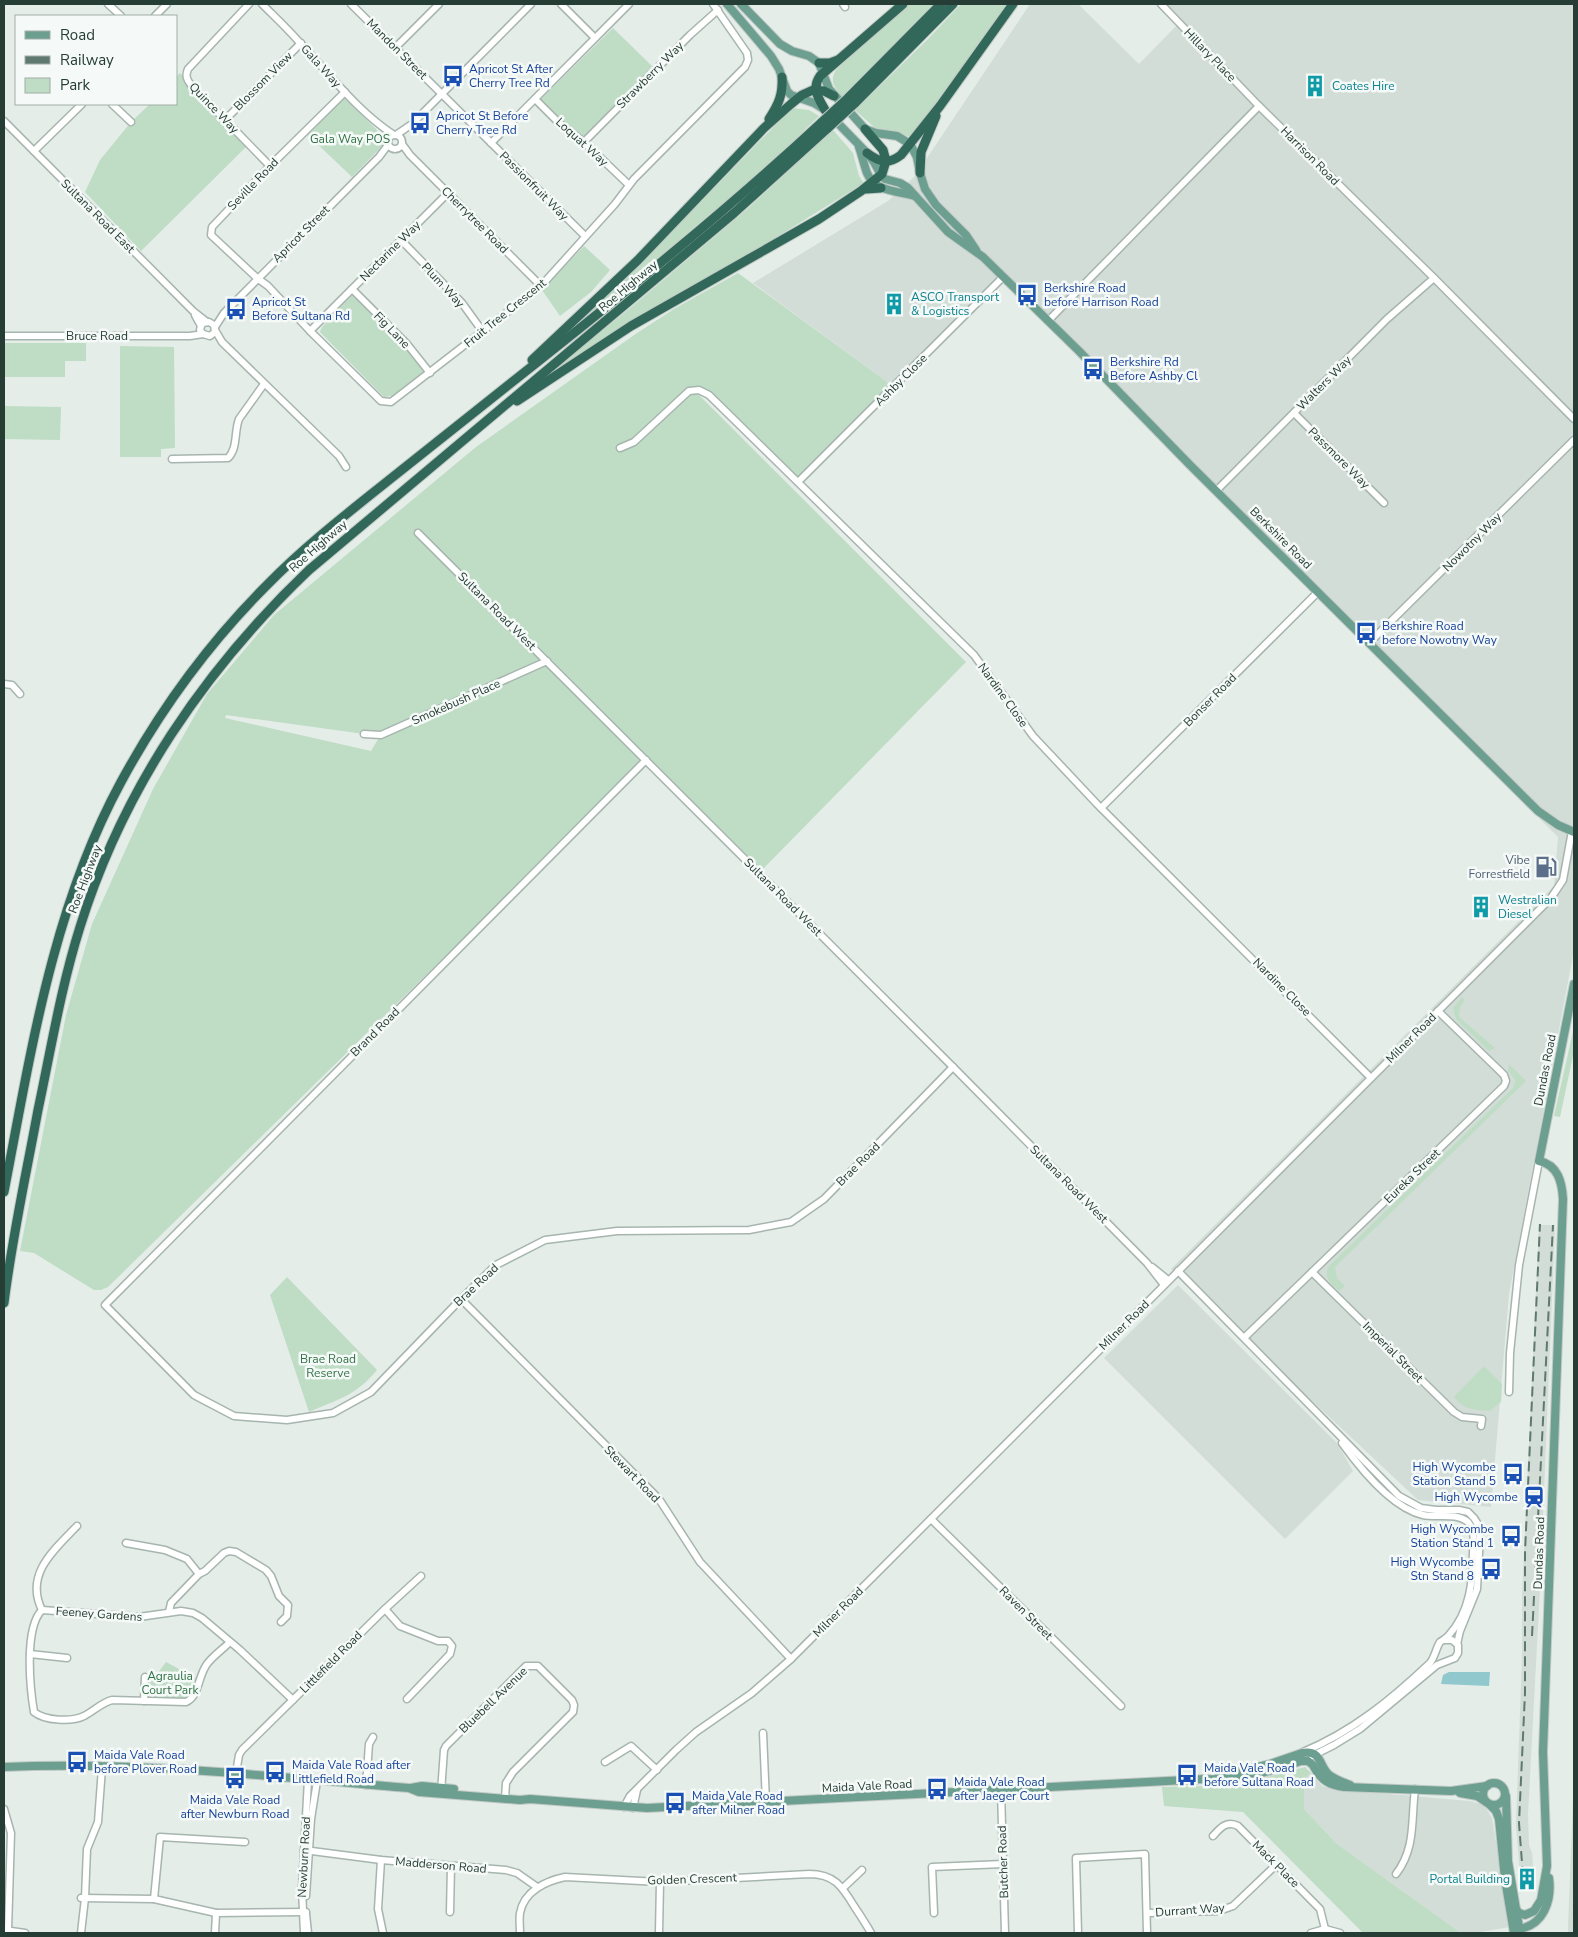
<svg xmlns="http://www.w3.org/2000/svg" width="1578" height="1937" font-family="'Nunito Sans',sans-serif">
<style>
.built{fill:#d3ddd7}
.green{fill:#bfdcc5;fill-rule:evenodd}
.water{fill:#90c8ce}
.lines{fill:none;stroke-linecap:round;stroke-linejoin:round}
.minor-casing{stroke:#a7b5af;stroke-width:9}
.major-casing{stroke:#c2c9c6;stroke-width:10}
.highway-casing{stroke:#c2c9c6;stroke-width:11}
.minor{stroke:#fff;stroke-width:6}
.major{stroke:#6c9f8f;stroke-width:8}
.highway{stroke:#326859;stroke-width:9}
.rail{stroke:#5f7970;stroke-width:2;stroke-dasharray:10 5;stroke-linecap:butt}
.highway-bridge-casing{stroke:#c2c9c6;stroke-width:11;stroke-linecap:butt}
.highway-bridge{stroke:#326859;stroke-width:9}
.labels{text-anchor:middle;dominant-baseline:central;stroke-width:5;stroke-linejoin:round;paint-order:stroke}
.street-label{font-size:12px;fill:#253d35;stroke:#f5f9f7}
.transit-label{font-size:12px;fill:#164399;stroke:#f5f9f7;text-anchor:start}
.culture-label{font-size:12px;fill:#0d838f;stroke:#f5f9f7;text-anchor:start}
.park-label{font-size:12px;fill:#317246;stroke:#f5f9f7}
.service-label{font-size:12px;fill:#4e5e75;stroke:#f5f9f7;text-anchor:end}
</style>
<rect width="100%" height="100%" fill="#e4ede8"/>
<g class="built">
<path d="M1030,4h48l61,60 40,-41 -18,-19h413v946l-65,344 -18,213 -73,-7 -247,-231 383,-383 4,-49 -557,-557 -107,107 -141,-104 135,-82 27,-25z"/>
<path d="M1539,1225h16l-15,364 -12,225 1,31 3,8 2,21 -14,1 -4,-50 6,-169v-61z"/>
<path d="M1178,1285l159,158 16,28 -68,68 -181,-181z"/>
<path d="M1311,1773l11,13 11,3 136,12 15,4 8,13 18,109 -36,6h-13l-124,-89 -33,-35v-32z"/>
<path d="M1574,1773v160h-6v-6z"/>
</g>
<g class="green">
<path d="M906,4h28l-40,43 -52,50c-7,-9 -13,-16 -6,-27z"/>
<path d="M961,4h47l-97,133 -37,-10 -19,-17 73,-71z"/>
<path d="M613,28l41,40 -72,70 -42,-38z"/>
<path d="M180,73l69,71 -108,107 -56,-59 15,-32 31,-38 19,-18h26v-27z"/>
<path d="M344,98l32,31 8,15 -32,33 -44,-42z"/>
<path d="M792,108l17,2 10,6 -50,49 -245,205 166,-157z"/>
<path d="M833,130l20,23 6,23 5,7 -345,213 109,-86 118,-100z"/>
<path d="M584,246l26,24 -19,22 -31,24 -18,-26z"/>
<path d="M738,273l156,114 -96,95 -84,-82 -20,-10 272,272 -207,211 -114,-113 -537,527 -7,3h-7l-60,-37 -14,-2 46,-236 26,-91 61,-135 54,-95 67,-79 202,-168 161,-114 37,-24zM226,715l138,19 16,2 -9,15 -146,-33z"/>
<path d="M352,295l52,52 20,25 -32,24 -8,1 -64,-65 2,-5z"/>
<path d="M4,343h82v18h-21v16h-61z"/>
<path d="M120,346l54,1 1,101 -14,1v8h-41z"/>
<path d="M4,406l57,1 -1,33 -56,-1z"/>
<path d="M1462,997l3,3 -5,7 -1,10 36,31 -6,3 -33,-32 -3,-11z"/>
<path d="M1574,1027v24l-14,66 -6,-1z"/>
<path d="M1509,1064l17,17 -191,186 2,11 8,8 -6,5c-8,-8 -15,-12 -11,-24l186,-180 1,-7 -7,-10z"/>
<path d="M287,1277l90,93c-22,26 -38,29 -68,42l-39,-117z"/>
<path d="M1484,1366l18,18 -1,18 -11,9c-15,-1 -26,-1 -36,-14z"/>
<path d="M166,1662l30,16 -4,17c-10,6 -33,6 -43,-1l-1,-8z"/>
<path d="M1305,1767l6,6 -7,5v31l33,35 124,89h-98l-120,-121 -79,-6 -2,-19 42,-1 52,-6z"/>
</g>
<path class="water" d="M1449,1672h41l-1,14 -48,-2 2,-9z"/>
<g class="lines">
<g class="minor-casing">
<g id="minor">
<path d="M108,4l13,12"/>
<path d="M249,4l-61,65c-3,7 -1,11 3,16l79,81"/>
<path d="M262,4c13,13 26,25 38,39 30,31 57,68 94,92"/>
<path d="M351,4l234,232"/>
<path d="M561,4l34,34"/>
<path d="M843,4l2,3"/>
<path d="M1161,4l98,102"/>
<path d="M155,16l12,-12"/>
<path d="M395,48l44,-44"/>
<path d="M345,92l-75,74 -58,61 -1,8 46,43 11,8 42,45 71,70 10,1 150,-116 74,-82 19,-25 111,-112 3,-7 -1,-7 -34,-49"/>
<path d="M535,99l24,24 25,19 45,43"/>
<path d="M112,104l19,18"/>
<path d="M225,120l76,-77"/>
<path d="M4,121l189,190 14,11"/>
<circle cx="395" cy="142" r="7"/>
<path d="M396,135l16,-11 119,-120"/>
<path d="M584,142l106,-107 28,-25"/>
<path d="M491,143l138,-139"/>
<path d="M402,144l8,11 131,131"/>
<path d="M34,151l48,-47"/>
<path d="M401,240l61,63 21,29"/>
<path d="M352,289l55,55 23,29"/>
<path d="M195,315l6,11 -1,4 3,4 7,2 5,-4 -1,-7 -5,-3 -6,1 -2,3"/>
<path d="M1048,321l211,-215 175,172 140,141"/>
<path d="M215,327l9,-14 155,-156 9,-12"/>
<path d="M215,330l7,12 117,114 7,11"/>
<path d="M310,331l138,-138"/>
<path d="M4,336h186l13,-2"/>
<path d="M1294,413l90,90"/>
<path d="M620,448l14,-6 55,-51 10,-1 10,5 265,260 59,81 64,68 274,274"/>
<path d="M172,459l56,-1c10,-10 6,-26 11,-39l25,-35"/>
<path d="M798,482l205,-205"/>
<path d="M1217,490l170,-171 47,-41"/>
<path d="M418,533l535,534 194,196 17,22"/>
<path d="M1369,643l205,-203"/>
<path d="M4,684l8,1 8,9"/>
<path d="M364,734l17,1 166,-74"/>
<path d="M646,760l-541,545 89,90 40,21 53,4 46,-7 38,-21 90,-93 35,-34 49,-25 72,-9 132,-1 42,-8 33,-23 129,-132"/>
<path d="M1101,808l217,-216"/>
<path d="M1152,1267l16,13"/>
<path d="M1178,1271l221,225 22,12 15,2h23l9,2 6,6 5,8 1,9 -3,54 -17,42 -3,13"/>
<path d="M1312,1272l142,140 8,5 20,2 -1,7"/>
<path d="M461,1299l198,200 41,63 91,97"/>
<path d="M1245,1337l259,-251 2,-5 -2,-6 -66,-64"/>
<path d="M1509,1392l1,-39 9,-88 20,-104"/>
<path d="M931,1519l190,187"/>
<path d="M126,1543l39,7 22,9 12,15"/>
<path d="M385,1609l15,17 38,15h10l4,5 -2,8 -43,45"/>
<path d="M42,1610c-18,-36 13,-61 35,-84"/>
<path d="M169,1612l2,-9 28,-29 6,-3 19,-18 5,-2 7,1 30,18 5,6 8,20 9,9 -1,11 -6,6"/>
<path d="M230,1642c-7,7 -17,14 -23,22 -9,12 -8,33 -21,38l-74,-2c-11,3 -18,11 -28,16 -12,6 -39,5 -50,-4 -4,-24 -10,-84 8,-102l97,7 42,-6 12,2 9,5 38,32 53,50"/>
<path d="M30,1654l37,4"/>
<path d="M144,1701l1,-24"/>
<path d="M763,1733l3,69"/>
<path d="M1303,1752c49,-20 89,-53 127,-89 5,-6 6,-15 10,-21 3,-2 7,-4 9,-7 21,-23 24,-54 24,-83 1,-11 2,-21 -5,-30 -12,-10 -31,-4 -45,-7 -31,-7 -63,-47 -81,-72"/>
<path d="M1312,1756l22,-11 26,-16 77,-64 18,-7 3,-5v-8l-6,-5h-7"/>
<path d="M605,1762l26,-16 26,24"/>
<path d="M236,1773l3,-18 3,-5 143,-141 36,-33"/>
<path d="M366,1785l3,-41 4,-7"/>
<path d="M1001,1790l4,143"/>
<path d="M441,1792l3,-42 2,-4 80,-80h12l34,34 2,5 -1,7 -60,60 -7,11 -1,16"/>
<path d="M624,1807l6,-11 46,-46 20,-18 56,-39 39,-34 760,-761 12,-18 9,-49"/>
<path d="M633,1808l4,-18"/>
<path d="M4,1809l7,24 -3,97"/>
<path d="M1213,1836c7,-8 14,-16 25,-10l82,83 5,20"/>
<path d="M304,1850l77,10 125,10 11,3 20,14"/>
<path d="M381,1860l-3,49 5,24"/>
<path d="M1396,1874c20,-26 15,-54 19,-85"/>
<path d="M843,1888l19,-18"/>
<path d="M306,1896l5,-77 6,-38"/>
<path d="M81,1898l73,1 62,14 90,-1"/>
<path d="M154,1899l6,-62 85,5"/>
<path d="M450,1912l1,-46"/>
<path d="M934,1913l-2,-46 71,-3"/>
<path d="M1148,1913l71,-2 14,-5 43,-41"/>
<path d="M306,1914l2,19"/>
<path d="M4,1930l21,3"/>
<path d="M81,1933l4,-35 2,-49 11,-27 4,-54"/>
<path d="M215,1933l1,-20"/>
<path d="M304,1933l-2,-44 6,-109"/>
<path d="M520,1933c0,-6 -1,-14 0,-20 4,-22 26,-32 45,-36l95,5 149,-8c25,0 33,12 45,32 6,9 12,18 17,27"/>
<path d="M659,1933l1,-51"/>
<path d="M1078,1933l-2,-75 69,-4 2,79"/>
<path d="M1311,1933l14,-4 15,4"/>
</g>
</g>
<g class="major-casing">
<g id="major">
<path d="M727,4l44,52 8,13 8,22 4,4 23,8 11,7 42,43 7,9 7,13 4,4 15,4 8,5 40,44 35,25 96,94 111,114 348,346 20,14 16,7"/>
<path d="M741,4l39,40 12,7 17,5 10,7 10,26 36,40 11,4 21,3 13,8 7,13 3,16 5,16 11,16 30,30 10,15"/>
<path d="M859,147c3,8 5,18 8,26 8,19 31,18 48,23"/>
<path d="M4,1767c135,-6 271,10 405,21l10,4 101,8 10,-1 117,9 558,-29c33,2 64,-7 96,-18h7l5,4"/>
<path d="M1314,1767c7,13 15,18 30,20l107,4 36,-5"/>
<path d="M1219,1776l51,-12 32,-11c20,-3 16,11 26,21 6,5 14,8 22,11"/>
<circle cx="1494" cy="1794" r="11"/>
<path d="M411,1788l11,-2 32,3"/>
<path d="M1460,1793l17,3 9,6"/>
<path d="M1506,1796l2,65 12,72"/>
<path d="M1489,1804l7,7 3,8 6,60 9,54"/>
<path d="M1515,1908l4,5 6,2 9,-4 7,-11 6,-34 -4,-114 20,-553c-1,-17 -5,-34 -24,-38l35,-177"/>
<path d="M1515,1927l4,2c25,-4 33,-29 30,-51"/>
</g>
</g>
<g class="highway-casing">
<g id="highway">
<path d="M819,63h11l8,-3"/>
<path d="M848,98l93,-94"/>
<path d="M854,104l99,-100"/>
<path d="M825,110c-6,-11 -14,-21 -5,-34l83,-72"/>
<path d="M769,119c10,-15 14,-25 13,-42"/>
<path d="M867,153c12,9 21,12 34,2l39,-49 73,-102"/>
<path d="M920,173l1,-21 15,-36"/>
<path d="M866,189l15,-1"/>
<path d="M532,360l106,-100 126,-132 27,-24 11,-9 11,-5 11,1 10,5"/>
<path d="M517,401l114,-75 188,-107 42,-28 21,-17 4,-13 -3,-11 -18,-21"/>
<path d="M4,1192c27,-140 48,-283 117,-410 39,-72 88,-139 146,-197 36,-37 77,-69 117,-101 44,-35 88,-70 132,-105 105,-83 208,-166 306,-257"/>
<path d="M4,1303c8,-65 22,-128 34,-193 13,-61 23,-123 42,-183 43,-138 125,-258 229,-357l425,-357 94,-85"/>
</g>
</g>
<use href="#minor" class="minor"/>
<use href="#major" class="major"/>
<use href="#highway" class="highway"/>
<g class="rail">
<path d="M1532,1636l21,-411"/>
<path d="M1523,1876l-4,-53 6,-130v-141l15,-328"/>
</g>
<g class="highway-bridge-casing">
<g id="highway-bridge">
<path d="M822,122l26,-24"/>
<path d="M828,128l26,-24"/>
</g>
</g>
<use href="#highway-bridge" class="highway-bridge"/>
</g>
<defs>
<g id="bus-bare" transform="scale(1.725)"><path d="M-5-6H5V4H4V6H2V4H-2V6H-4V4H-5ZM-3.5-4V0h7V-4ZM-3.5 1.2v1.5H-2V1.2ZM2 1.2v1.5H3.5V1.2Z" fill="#1a4fb4" stroke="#f5f9f7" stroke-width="2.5" paint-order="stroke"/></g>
<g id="building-bare" transform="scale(1.725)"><path d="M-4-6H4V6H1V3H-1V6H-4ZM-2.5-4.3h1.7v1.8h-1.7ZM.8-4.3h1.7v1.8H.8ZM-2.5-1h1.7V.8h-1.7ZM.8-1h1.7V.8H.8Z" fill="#0f9aa8" stroke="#f5f9f7" stroke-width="2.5" paint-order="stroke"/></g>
<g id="fuel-bare" transform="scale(1.725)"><path d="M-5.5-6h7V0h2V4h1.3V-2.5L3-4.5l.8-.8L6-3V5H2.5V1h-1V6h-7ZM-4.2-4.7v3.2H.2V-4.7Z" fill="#5c6f8a" stroke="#f5f9f7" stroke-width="2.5" paint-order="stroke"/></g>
<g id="station-bare" transform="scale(1.725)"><path d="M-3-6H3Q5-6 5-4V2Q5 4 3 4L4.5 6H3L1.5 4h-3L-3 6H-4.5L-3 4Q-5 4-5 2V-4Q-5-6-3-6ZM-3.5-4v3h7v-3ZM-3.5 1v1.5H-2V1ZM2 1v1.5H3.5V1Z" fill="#1a4fb4" stroke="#f5f9f7" stroke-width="2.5" paint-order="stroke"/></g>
</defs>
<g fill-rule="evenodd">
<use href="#bus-bare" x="453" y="76"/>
<use href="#building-bare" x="1315" y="86"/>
<use href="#bus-bare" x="420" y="123"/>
<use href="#bus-bare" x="1027" y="295"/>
<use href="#building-bare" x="894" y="304"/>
<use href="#bus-bare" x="236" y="309"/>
<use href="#bus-bare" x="1093" y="369"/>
<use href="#bus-bare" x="1366" y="633"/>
<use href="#fuel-bare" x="1546" y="867"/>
<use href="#building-bare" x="1481" y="907"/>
<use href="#bus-bare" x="1513" y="1474"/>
<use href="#station-bare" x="1534" y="1497"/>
<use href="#bus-bare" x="1511" y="1536"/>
<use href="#bus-bare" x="1491" y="1569"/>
<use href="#bus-bare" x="77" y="1762"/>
<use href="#bus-bare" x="275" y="1772"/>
<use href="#bus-bare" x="1187" y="1775"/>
<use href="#bus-bare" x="235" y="1778"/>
<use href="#bus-bare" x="937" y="1789"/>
<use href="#bus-bare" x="675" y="1803"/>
<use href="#building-bare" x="1527" y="1879"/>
</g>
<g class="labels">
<g class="street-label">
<text transform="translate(397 49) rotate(45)">Mandon Street</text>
<text transform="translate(1210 55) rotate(46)">Hillary Place</text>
<text transform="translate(321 66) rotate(48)">Gala Way</text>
<text transform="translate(650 75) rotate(-45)">Strawberry Way</text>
<text transform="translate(263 81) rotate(-45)">Blossom View</text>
<text transform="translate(214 108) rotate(46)">Quince Way</text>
<text transform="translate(582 142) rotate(42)">Loquat Way</text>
<text transform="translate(1310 156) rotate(45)">Harrison Road</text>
<text transform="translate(253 184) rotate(-46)">Seville Road</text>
<text transform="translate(534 186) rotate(45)">Passionfruit Way</text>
<text transform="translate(98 216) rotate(45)">Sultana Road East</text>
<text transform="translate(475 220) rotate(45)">Cherrytree Road</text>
<text transform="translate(301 234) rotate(-45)">Apricot Street</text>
<text transform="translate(390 251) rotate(-45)">Nectarine Way</text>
<text transform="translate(443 285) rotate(47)">Plum Way</text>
<text transform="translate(628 286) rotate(-40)">Roe Highway</text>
<text transform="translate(505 313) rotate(-39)">Fruit Tree Crescent</text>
<text transform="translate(392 330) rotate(46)">Fig Lane</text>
<text x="97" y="336">Bruce Road</text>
<text transform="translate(901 380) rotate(-45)">Ashby Close</text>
<text transform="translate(1324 383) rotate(-45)">Walters Way</text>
<text transform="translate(1339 458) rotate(45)">Passmore Way</text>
<text transform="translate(1281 538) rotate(45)">Berkshire Road</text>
<text transform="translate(1472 542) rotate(-45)">Nowotny Way</text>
<text transform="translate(318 546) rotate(-41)">Roe Highway</text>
<text transform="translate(497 611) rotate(45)">Sultana Road West</text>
<text transform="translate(1003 695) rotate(54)">Nardine Close</text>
<text transform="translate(1210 700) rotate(-45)">Bonser Road</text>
<text transform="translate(456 702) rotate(-24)">Smokebush Place</text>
<text transform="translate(85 879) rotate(-69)">Roe Highway</text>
<text transform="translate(783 897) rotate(45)">Sultana Road West</text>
<text transform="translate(1282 987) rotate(45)">Nardine Close</text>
<text transform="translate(375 1032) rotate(-45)">Brand Road</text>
<text transform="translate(1411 1038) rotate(-45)">Milner Road</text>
<text transform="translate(1545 1070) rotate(-79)">Dundas Road</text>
<text transform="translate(858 1164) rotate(-45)">Brae Road</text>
<text transform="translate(1412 1176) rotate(-44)">Eureka Street</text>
<text transform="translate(1069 1184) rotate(45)">Sultana Road West</text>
<text transform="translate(476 1285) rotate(-43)">Brae Road</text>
<text transform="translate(1124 1325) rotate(-45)">Milner Road</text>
<text transform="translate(1393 1352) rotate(45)">Imperial Street</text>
<text transform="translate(632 1474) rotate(46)">Stewart Road</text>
<text transform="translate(1539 1553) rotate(-88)">Dundas Road</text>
<text transform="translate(838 1612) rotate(-45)">Milner Road</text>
<text transform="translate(1026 1613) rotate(45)">Raven Street</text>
<text transform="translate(99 1614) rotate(4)">Feeney Gardens</text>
<text transform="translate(331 1662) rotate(-45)">Littlefield Road</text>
<text transform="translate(493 1700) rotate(-44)">Bluebell Avenue</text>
<text transform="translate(867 1786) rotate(-3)">Maida Vale Road</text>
<text transform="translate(304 1857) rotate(-87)">Newburn Road</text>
<text transform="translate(1003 1862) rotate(-92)">Butcher Road</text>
<text transform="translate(1276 1864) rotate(45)">Mack Place</text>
<text transform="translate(441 1865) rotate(5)">Madderson Road</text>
<text transform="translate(692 1879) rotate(-2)">Golden Crescent</text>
<text transform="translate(1190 1910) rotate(-4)">Durrant Way</text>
</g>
<g class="transit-label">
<text x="469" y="69">Apricot St After<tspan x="469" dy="14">Cherry Tree Rd</tspan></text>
<text x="436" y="116">Apricot St Before<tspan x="436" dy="14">Cherry Tree Rd</tspan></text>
<text x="1044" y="288">Berkshire Road<tspan x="1044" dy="14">before Harrison Road</tspan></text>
<text x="252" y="302">Apricot St<tspan x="252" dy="14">Before Sultana Rd</tspan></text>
<text x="1110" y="362">Berkshire Rd<tspan x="1110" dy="14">Before Ashby Cl</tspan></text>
<text x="1382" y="626">Berkshire Road<tspan x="1382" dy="14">before Nowotny Way</tspan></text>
<text x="1496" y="1467" text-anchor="end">High Wycombe<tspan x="1496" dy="14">Station Stand 5</tspan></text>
<text x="1518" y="1497" text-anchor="end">High Wycombe</text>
<text x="1494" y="1529" text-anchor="end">High Wycombe<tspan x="1494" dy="14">Station Stand 1</tspan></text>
<text x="1474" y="1562" text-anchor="end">High Wycombe<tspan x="1474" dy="14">Stn Stand 8</tspan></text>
<text x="94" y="1755">Maida Vale Road<tspan x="94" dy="14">before Plover Road</tspan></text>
<text x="292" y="1765">Maida Vale Road after<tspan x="292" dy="14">Littlefield Road</tspan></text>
<text x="1204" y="1768">Maida Vale Road<tspan x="1204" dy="14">before Sultana Road</tspan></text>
<text x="954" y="1782">Maida Vale Road<tspan x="954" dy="14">after Jaeger Court</tspan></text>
<text x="692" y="1796">Maida Vale Road<tspan x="692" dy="14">after Milner Road</tspan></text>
<text x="235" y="1800" text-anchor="middle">Maida Vale Road<tspan x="235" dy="14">after Newburn Road</tspan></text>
</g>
<g class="culture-label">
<text x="1332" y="86">Coates Hire</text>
<text x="911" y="297">ASCO Transport<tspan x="911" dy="14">&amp; Logistics</tspan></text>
<text x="1498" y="900">Westralian<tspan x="1498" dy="14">Diesel</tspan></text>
<text x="1510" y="1879" text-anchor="end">Portal Building</text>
</g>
<g class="park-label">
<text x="350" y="139">Gala Way POS</text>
<text x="328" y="1359">Brae Road<tspan x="328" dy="14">Reserve</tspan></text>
<text x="170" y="1676">Agraulia<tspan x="170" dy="14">Court Park</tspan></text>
</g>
<g class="service-label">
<text x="1530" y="860">Vibe<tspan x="1530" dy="14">Forrestfield</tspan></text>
</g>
</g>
<rect width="1578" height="1937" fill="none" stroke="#253d35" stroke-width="10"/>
<rect x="15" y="15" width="162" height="90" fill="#f5f9f7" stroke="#a2aea9"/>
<rect x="25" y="31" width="25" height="8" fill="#6c9f8f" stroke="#a2aea9"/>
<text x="60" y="40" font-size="15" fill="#253d35">Road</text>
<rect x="25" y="56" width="25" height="8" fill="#5f7970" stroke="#a2aea9"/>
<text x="60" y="65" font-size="15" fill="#253d35">Railway</text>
<rect x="25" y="78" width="25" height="15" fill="#bfdcc5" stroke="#a2aea9"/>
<text x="60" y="90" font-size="15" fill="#253d35">Park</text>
</svg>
